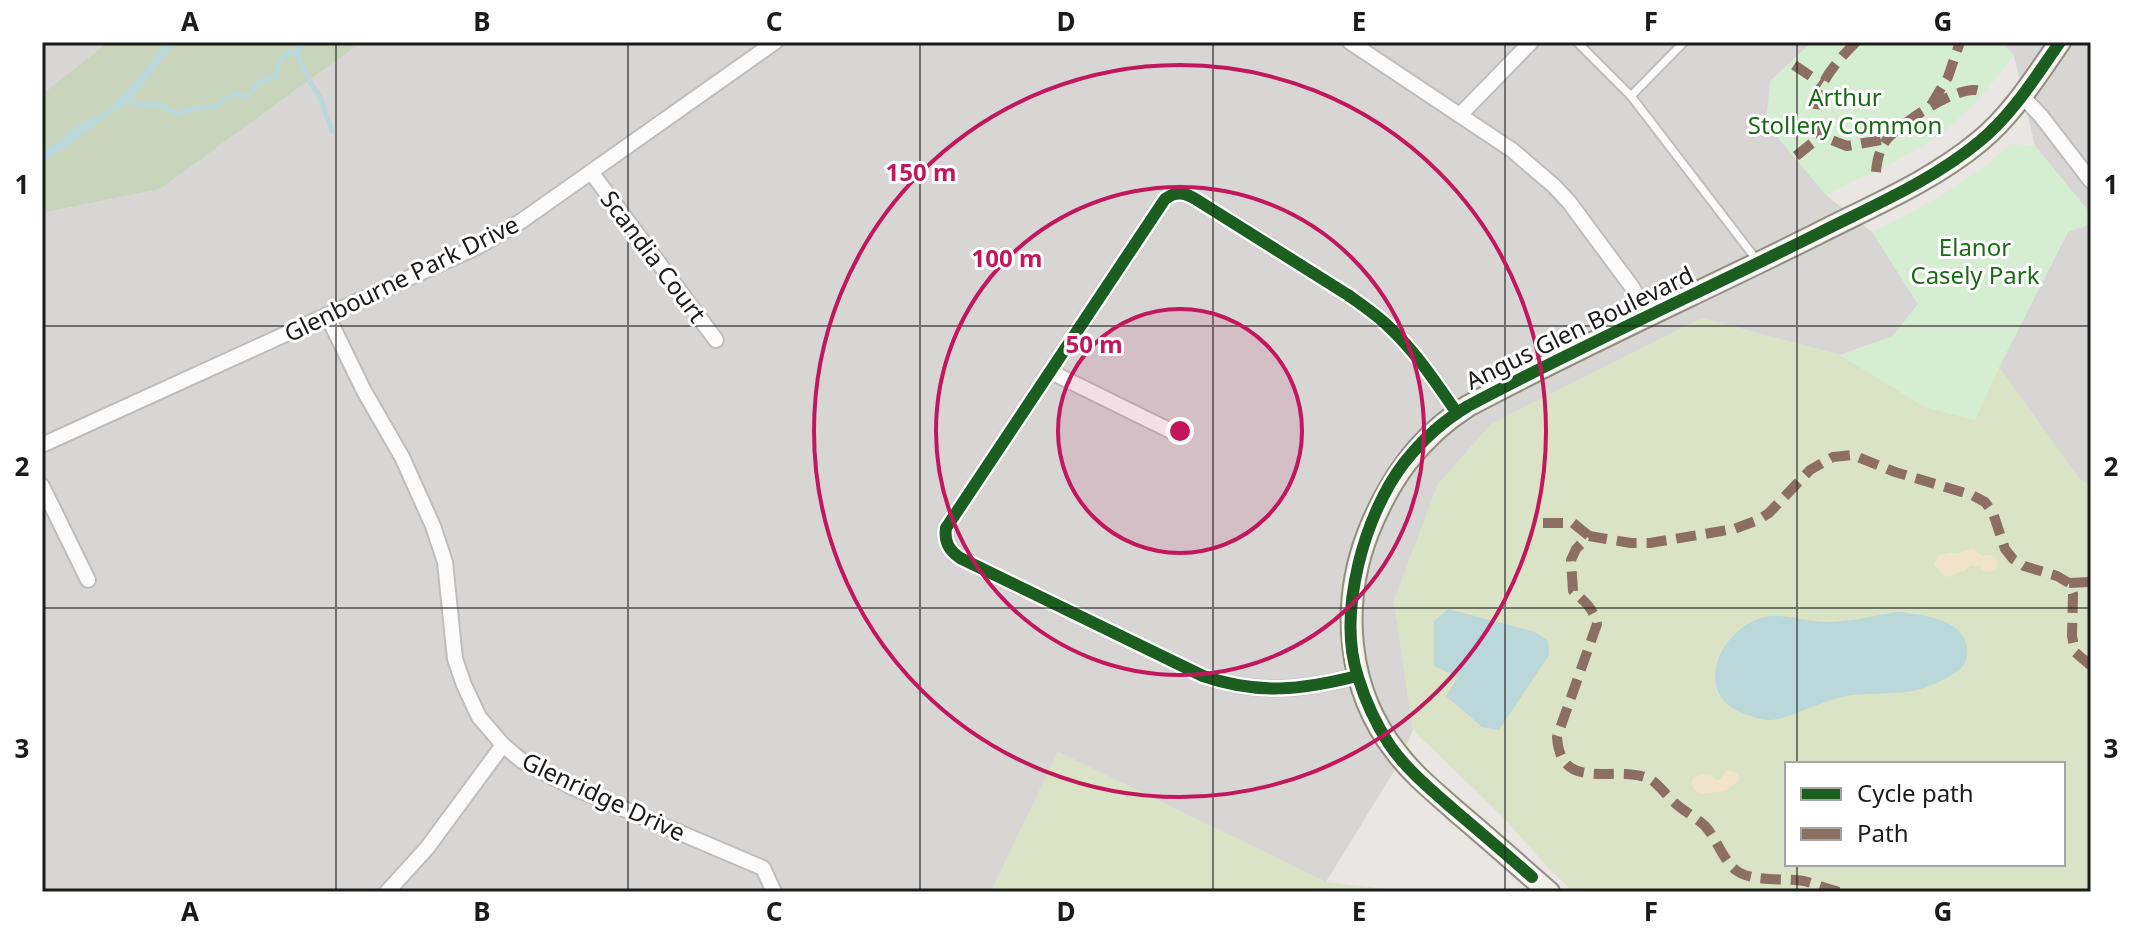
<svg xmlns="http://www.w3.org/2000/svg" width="2133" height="934" font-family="'Noto Sans',sans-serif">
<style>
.residential{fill:#d8d6d5}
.grass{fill:#dae3c5;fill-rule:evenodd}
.forest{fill:#c8d4bb}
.sand{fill:#f0e3ca}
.park{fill:#d5edd0}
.water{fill:#bad7d9}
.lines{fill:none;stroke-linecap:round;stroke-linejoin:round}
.stream{stroke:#bad7d9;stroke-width:5}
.lane-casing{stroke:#bfbdbc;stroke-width:11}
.street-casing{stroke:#bfbdbc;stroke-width:18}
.secondary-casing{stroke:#918f7e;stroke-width:24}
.lane{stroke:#fcfbfb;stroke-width:7}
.street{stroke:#fcfbfb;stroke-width:14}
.secondary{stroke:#f1efe9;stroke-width:20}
.quiet{stroke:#8d6e63;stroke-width:10;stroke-dasharray:20 10;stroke-linecap:butt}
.cycleway-casing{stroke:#fff;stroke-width:17}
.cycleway{stroke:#1b5e20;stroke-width:12}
.grid{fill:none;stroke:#1b1b1b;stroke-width:2;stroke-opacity:0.55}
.ring{fill:none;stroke:#c2185b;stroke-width:4}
.labels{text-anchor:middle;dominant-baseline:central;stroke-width:6;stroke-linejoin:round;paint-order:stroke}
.park-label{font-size:24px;fill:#1b6b16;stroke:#fff}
.street-label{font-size:24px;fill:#1b1b1b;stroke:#fff}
.centre{fill:#c2185b;stroke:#fff;stroke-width:4}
.ring-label{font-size:24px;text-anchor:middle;font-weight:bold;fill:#c2185b;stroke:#fff;stroke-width:6;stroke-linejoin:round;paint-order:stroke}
.neatline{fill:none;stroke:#1b1b1b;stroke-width:3}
.grid-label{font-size:26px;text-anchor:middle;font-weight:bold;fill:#1b1b1b}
</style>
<rect width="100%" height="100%" fill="#e9e6e3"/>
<g class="residential">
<path d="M42,42h66l-66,52z"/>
<path d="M362,42h1450l-41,39 55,114 46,37 46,72 -25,32 -53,19 -139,-37 -263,166 -44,117 19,129 -14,33 -73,119 -268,-130 -67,140h-949v-679l118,-24z"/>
<path d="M2002,42h89v172l-56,-68 -21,-90z"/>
<path d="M2091,224v262l-11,-6 -81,-113 69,-135z"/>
</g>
<g class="grass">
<path d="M1701,318l139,37 85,52 50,13 24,-53 81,113 11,6v406h-517l-23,-21 -47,-53 -91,-88 -19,-129 44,-117 53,-60zM1787,764h276v100h-276z"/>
<path d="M1058,752l268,130 52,6 7,4h-394z"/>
</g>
<path class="forest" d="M108,42h254l-202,147 -118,24v-119z"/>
<g class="sand">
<path d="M1974,548l8,8 8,-1 6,2 2,6 -2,6 -7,3 -8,-2 -1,-5 -5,2 -4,-2 -8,7h-4l-9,5 -7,-2 -9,-10 4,-9 10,-3h11z"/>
<path d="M1727,770l8,2 4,4v4l-13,11c-10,0 -19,4 -28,2l-7,-8 2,-7 9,-4 9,1 3,4 5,1z"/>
</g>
<g class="park">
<path d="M1812,42h190l12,13c-23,30 -46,59 -77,81 -34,24 -74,40 -111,59l-60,-71 4,-43z"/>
<path d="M2010,144l25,2 56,68v10l-23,8 -69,135 -24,53 -50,-13 -85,-52 53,-19 25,-32 -46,-72c51,-26 96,-47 138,-88z"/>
</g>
<g class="water">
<path d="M163,42h9l-4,11 -38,48 -33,22 -33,26 -22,12v-10l16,-8 19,-18 29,-13 34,-36 15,-19z"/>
<path d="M1448,609l87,23 13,9 1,14 -50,75 -17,-3 -36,-31 12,-19 -24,-11v-45z"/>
<path d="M1899,612c22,3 61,6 67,32 1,7 2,17 -4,23 -9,10 -36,21 -49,24 -20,3 -41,2 -61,4 -11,1 -23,6 -35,10 -14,5 -31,14 -46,15 -7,1 -16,-3 -23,-5 -51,-15 -36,-70 1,-92 26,-15 51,-1 77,-1 24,0 49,-7 73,-10z"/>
</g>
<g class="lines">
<g class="stream">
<path d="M297,53l13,29 10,15 12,34"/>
<path d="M297,53l6,-11"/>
<path d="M130,101l13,4 15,-1 19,10 19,-6 19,-1 18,-13 15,2 11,-14 15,-5 7,-17 6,-8 10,1"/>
</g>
<g class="lane-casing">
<g id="lane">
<path d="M1577,42l54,54 125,163"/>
<path d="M1631,96l53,-54"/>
</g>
</g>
<g class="street-casing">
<g id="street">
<path d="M1350,42l162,108 42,36 15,16 63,85 16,29"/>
<path d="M2022,96l19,20 50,65"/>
<path d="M1460,115l71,-73"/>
<path d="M591,172l125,168"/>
<path d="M327,315l37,76 38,66 31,69 12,36 10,97 9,26 15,32 24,28 19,16 50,26 191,81 11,24"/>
<path d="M1051,372l122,60"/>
<path d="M42,445l437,-199 41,-24 255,-180"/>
<path d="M42,486l46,94"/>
<path d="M1357,676c-55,14 -99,19 -154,0l-243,-118c-11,-8 -16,-16 -14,-30l219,-329c12,-9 21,-6 32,1l151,95c14,10 29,20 41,32 27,25 47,56 68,86"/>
<path d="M387,892l40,-44 76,-103"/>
</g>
</g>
<g class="secondary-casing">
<path id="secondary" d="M1549,892c-31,-27 -61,-54 -92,-80 -21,-19 -44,-37 -61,-60 -49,-62 -56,-146 -28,-219 21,-53 51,-96 100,-127 114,-61 233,-114 349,-172 55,-28 115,-53 163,-93 33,-27 56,-65 80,-99"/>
</g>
<use href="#lane" class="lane"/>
<use href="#street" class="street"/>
<use href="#secondary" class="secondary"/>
<g class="quiet">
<path d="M1856,42c-18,18 -39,41 -41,68 0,8 4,18 6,26l26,10 40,-7"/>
<path d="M1794,65l28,19"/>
<path d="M1931,105l17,-28 12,-35"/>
<path d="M1796,156l25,-20"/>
<path d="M1876,172c1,-12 4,-26 13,-35 16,-16 63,-48 86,-47 2,0 11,3 12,3"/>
<path d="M1543,523h30l16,13"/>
<path d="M2069,583l22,-1"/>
<path d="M1839,892c-12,-3 -24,-8 -35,-11 -19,-3 -51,1 -67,-10 -14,-10 -20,-32 -32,-45 -8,-8 -20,-14 -29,-22 -9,-7 -16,-19 -26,-25 -34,-16 -89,16 -93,-42l40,-113c-3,-15 -13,-23 -24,-33l-2,-31 5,-11 13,-13 42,7h19l84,-14 24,-9 11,-7 41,-43 23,-13 20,-2 42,17 77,23 13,7 8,11 12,36 8,10 11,7 33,10 12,7 4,11 -1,42 3,16 16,14"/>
</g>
<g class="cycleway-casing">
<g id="cycleway">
<path d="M1357,676c-55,14 -99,19 -154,0l-243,-118c-11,-8 -16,-16 -14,-30l219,-329c12,-9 21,-6 32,1l151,95c14,10 29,20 41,32 27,25 47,56 68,86"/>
<path d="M1532,877c-26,-23 -53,-46 -79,-68 -23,-20 -47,-40 -64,-65 -13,-20 -24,-44 -31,-67 -21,-64 6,-162 46,-214 18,-23 39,-42 64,-57 114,-61 233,-114 349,-172 55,-28 115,-53 163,-93 33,-27 56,-65 80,-99"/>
</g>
</g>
<use href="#cycleway" class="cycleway"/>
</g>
<path class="grid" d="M336,42v850M628,42v850M920,42v850M1213,42v850M1505,42v850M1797,42v722M42,326h2049M42,608h2049M1797,864v28"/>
<circle cx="1180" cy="431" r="122" fill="#c2185b" fill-opacity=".12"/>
<g class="ring">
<circle cx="1180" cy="431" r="122"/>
<circle cx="1180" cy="431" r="244"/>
<circle cx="1180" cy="431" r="366"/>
</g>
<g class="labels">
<g class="park-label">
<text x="1845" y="96">Arthur<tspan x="1845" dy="28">Stollery Common</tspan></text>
<text x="1975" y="246">Elanor<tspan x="1975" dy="28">Casely Park</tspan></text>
</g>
<g class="street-label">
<text transform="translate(654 256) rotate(53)">Scandia Court</text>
<text transform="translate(401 278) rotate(-26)">Glenbourne Park Drive</text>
<text transform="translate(1579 327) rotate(-26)">Angus Glen Boulevard</text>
<text transform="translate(604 796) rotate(25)">Glenridge Drive</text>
</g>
</g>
<circle cx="1180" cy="431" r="12" class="centre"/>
<g class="ring-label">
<text x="921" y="181">150 m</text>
<text x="1007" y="267">100 m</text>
<text x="1094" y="353">50 m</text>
</g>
<rect width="2133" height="934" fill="none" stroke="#ffffff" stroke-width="88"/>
<rect x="1785" y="762" width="280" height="104" fill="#ffffff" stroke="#a4a4a4" stroke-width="2"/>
<rect x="1801" y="788" width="40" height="12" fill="#1b5e20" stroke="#a4a4a4" stroke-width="2"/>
<text x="1857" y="802" font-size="24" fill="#1b1b1b">Cycle path</text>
<rect x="1801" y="828" width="40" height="12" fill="#8d6e63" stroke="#a4a4a4" stroke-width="2"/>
<text x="1857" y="842" font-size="24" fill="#1b1b1b">Path</text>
<rect x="44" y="44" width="2045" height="846" class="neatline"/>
<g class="grid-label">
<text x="190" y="31">A</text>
<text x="482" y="31">B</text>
<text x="774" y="31">C</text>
<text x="1066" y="31">D</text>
<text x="1359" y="31">E</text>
<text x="1651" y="31">F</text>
<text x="1943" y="31">G</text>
<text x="22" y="194">1</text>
<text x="2111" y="194">1</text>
<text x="22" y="476">2</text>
<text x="2111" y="476">2</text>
<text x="22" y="758">3</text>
<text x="2111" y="758">3</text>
<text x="190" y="921">A</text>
<text x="482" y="921">B</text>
<text x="774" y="921">C</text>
<text x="1066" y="921">D</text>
<text x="1359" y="921">E</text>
<text x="1651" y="921">F</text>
<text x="1943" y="921">G</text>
</g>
</svg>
